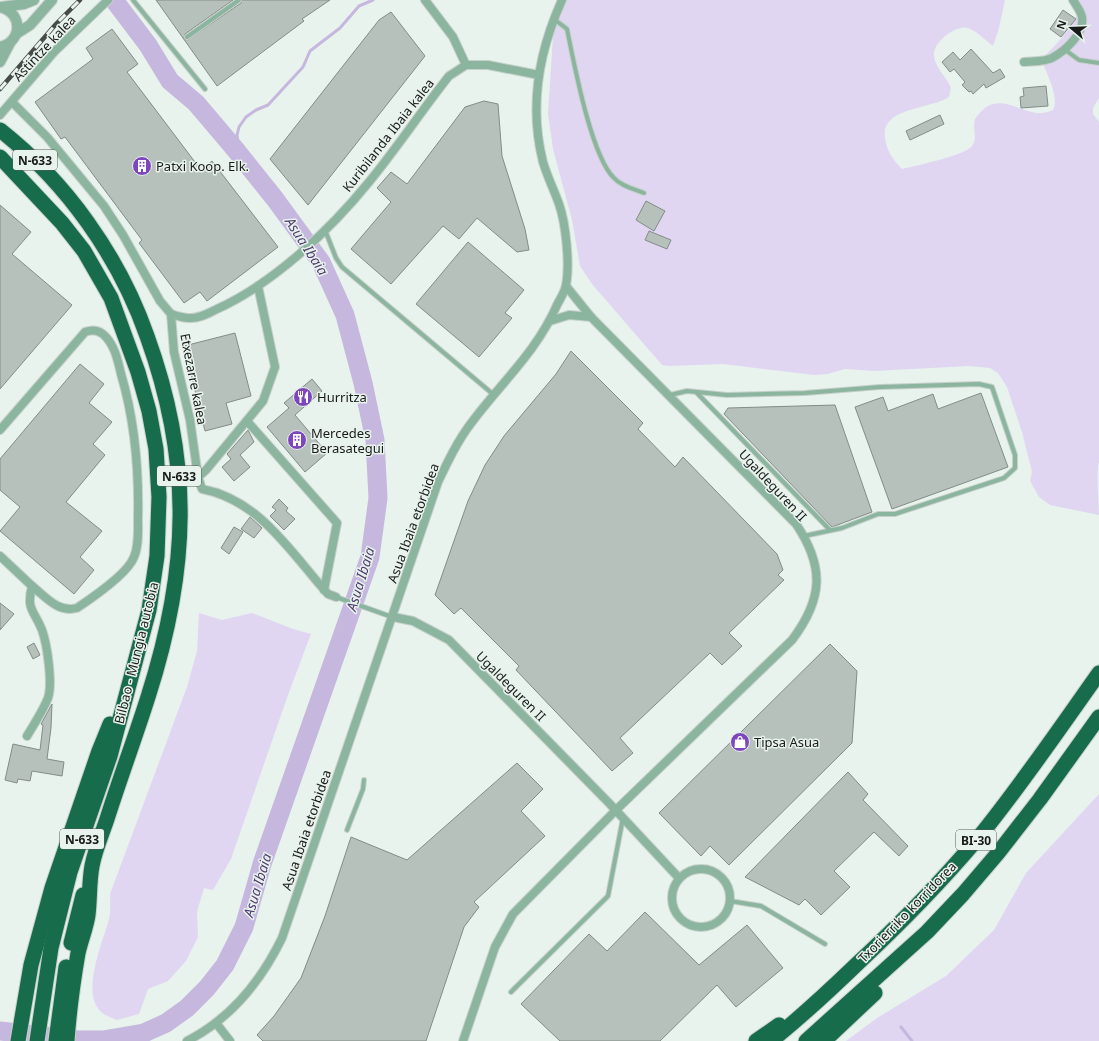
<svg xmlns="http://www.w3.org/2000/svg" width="1099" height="1041" font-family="'Noto Sans',sans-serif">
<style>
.green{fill:#e0d6f2}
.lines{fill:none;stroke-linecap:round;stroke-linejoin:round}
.stream{stroke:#c5b7de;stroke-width:3}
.river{stroke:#c5b7de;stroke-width:19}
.building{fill:#b7c1bc;stroke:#838c87}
.service-casing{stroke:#c7d0cb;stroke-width:6}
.minor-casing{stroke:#c7d0cb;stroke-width:10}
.tertiary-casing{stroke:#c7d0cb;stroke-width:12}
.motorway-casing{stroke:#c7d0cb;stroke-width:17}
.service{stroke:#8cb5a0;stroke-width:4}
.minor{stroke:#8cb5a0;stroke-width:8}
.tertiary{stroke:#8cb5a0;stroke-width:10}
.motorway{stroke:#176c4c;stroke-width:15}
.rail-casing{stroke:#474c49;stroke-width:4.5}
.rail{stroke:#e8f3ed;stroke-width:3;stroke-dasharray:9;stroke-linecap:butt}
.labels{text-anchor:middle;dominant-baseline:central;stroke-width:3;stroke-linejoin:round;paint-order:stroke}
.shield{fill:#e8f3ed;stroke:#565c59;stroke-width:1}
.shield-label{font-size:12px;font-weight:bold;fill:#181b19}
.street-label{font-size:13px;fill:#181b19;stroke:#e8f3ed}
.poi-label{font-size:13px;fill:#181b19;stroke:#e8f3ed;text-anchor:start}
.water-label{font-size:14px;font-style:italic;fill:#513b6f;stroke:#e8f3ed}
</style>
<rect width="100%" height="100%" fill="#e8f3ed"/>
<g class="green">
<path d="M565,0h440l-6,28 -6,18c-8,-6 -16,-15 -25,-18 -12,-4 -36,15 -34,28 1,12 13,21 17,32l-2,9c-17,12 -68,10 -64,40 1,13 8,23 17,32 13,-3 64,-14 70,-23 6,-8 0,-19 3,-27 25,-37 50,5 78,-9 7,-11 -7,-39 -12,-51 11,-9 45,-44 38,-59h20v98l-6,10v6l6,8v340c-3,8 0,42 0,53l-49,-10 -11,-8 -9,-16 2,-9 -10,-40 -15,-45 -9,-14 -8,-5 -21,-2 -95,5 -29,-2 -17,5 -14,1 -91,-11 -54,2 -7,-1 -70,-81 -12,-18 -8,-46 -19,-71 -5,-35 5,-78 3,-16z"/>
<path d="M199,613l23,7 30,-7 41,16 18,5 -23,61 -57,164 -18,31 -9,-2 -7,24 1,25 -12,24 -18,20 -20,8 -9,25 -22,6c-5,-2 -13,-5 -17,-9 -19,-20 3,-69 9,-92 2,-8 1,-17 1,-25l77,-207 10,-36z"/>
<path d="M1099,794v247h-253l31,-23 69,-42 48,-46 32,-57z"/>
</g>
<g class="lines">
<g class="stream">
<path d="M239,155l-2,-20 2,-8 7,-10 10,-7 12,-5 35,-38 7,-16 30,-23 19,-22 14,-6"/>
<path d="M901,1027l11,14"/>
</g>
<path class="river" d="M0,1031l78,9h25l41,-7 22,-10 21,-15 20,-20 18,-23 19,-38 18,-63 108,-307 8,-59 -3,-58 -12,-57 -18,-68 -24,-53 -46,-63 -40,-50 -39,-46 -26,-22 -22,-36 -34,-45"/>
</g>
<g class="building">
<path d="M156,0h77l-48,34 -1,4 3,2 54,-37 1,-3h88l-28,19 2,2 -87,65z"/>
<path d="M1063,10l13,9 -15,18 -11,-8z"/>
<path d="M391,12l34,44 -117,149 -38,-46 109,-139z"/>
<path d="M112,29l26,35 -11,8 74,98 11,-9 66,86 -71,54 -7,-9 -16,11 -45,-60 3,-3 -77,-103 -4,2 -26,-37 58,-43 -7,-11z"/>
<path d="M971,49l22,24 7,-4 5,8 -19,11 -2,-4 -11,10 -2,-3 -2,1 -7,-7 3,-3 -11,-13 -4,3 -8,-10 11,-10 7,8z"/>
<path d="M1046,86l2,20 -27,2 -1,-11 4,-1 -1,-8z"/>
<path d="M484,101l14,3 4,52 23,73 4,21 -12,2 -40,-34 -18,21 -16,-13 -52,58 -40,-35 40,-47 -14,-14 14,-16 16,12 58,-77z"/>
<path d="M940,115l4,9 -34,16 -4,-9z"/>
<path d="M646,201l19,10 -11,20 -18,-11z"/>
<path d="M0,205l31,27 -19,22 60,51 -72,84z"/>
<path d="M649,231l22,9 -4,9 -22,-9z"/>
<path d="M468,242l56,48 -19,23 7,5 -33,39 -63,-53z"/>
<path d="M235,333l16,63 -25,7 6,21 -27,7 -21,-85z"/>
<path d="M571,351l72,72 -5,6 37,38 8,-10 94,97 6,16 -5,5 6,5 -55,53 13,13 -20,19 -12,-12 -90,85 13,15 -21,18 -96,-101 3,-4 -58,-58 -7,6 -19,-19 33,-94 17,-36 19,-29 52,-62z"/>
<path d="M80,364l24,20 -15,19 23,19 -19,22 12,11 -39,47 36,29 -22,26 14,13 -20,24 -74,-63 20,-24 -20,-17v-31z"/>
<path d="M312,379l10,12 -27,24 32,38 -22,19 -38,-45 22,-19 -5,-5z"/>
<path d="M981,393l27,74 -116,42 -37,-102 28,-10 5,14 45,-17 5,15z"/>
<path d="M835,405l37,107 -40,15 -108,-113 4,-6z"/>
<path d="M248,430l6,12 -14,13 10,12 -16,14 -12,-14 9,-8 -4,-5z"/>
<path d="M279,499l9,9 -2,3 9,8 -11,11 -14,-14 6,-6 -4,-3z"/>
<path d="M250,517l12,11 -8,10 -13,-9z"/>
<path d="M234,527l9,5 -14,22 -8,-6z"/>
<path d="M0,603l14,11 -14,16z"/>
<path d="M34,643l6,12 -7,4 -6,-12z"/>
<path d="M830,644l27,27 -5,72 -123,122 -19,-19 -9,10 -42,-43z"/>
<path d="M52,704l-1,24 -4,31 17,3 -2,14 -30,-5 -2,10 -12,-2 -1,4 -12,-3 8,-36 27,6 3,-25 -2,-1z"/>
<path d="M517,763l26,26 -22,22 24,25 -71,66 5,5 -15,20 -38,114h-163l-6,-6 17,-19 27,-38 24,-62 26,-79 56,23z"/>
<path d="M848,772l20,22 -5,6 45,46 -9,10 -25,-24 -40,39 16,16 -29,28 -16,-16 -6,6 -54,-28z"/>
<path d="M645,912l54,53 48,-40 36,43 -47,39 -19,-22 -57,56h-100l-39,-37 68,-70 18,17z"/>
</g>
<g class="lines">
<g class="service-casing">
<g id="service">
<path d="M133,0l72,89"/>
<path d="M554,19l13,10c7,34 24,127 47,149 7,8 20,11 30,15"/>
<path d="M187,37l52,-37"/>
<path d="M1064,49l15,11 20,3"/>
<path d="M325,230l11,28 6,9 152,128"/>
<path d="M697,393l133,137"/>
<path d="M670,395l17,-4 40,4 78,-2 75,-6 99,-3 13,3 23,68v13l-11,10 -109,36h-17l-36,14 -38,8"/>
<path d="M336,597l56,20"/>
<path d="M347,830l16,-41 1,-9"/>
<path d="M730,901l31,5 64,38"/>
<path d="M511,992l97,-96 15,-78"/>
</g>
</g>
<g class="minor-casing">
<g id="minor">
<path d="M425,0l28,37 13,28h22l51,10"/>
<path d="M1024,62c8,-1 20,0 28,-4 13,-7 33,-25 30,-41 -1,-6 -6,-12 -9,-17"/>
<path d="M12,102l35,35 57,69 19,29 37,66 11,13 3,38 16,68 8,57 4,12c58,11 89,64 126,105l8,3"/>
<path d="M0,115l55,-64 53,-51"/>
<path d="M171,314c6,2 12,4 18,4 10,1 20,-5 28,-9 57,-26 113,-79 152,-127 28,-34 53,-72 80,-106l17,-11"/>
<path d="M550,321l19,-6 22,2"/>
<path d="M247,421l90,102 -13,67"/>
<path d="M0,430l85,-98c8,-3 15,-2 21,5 9,10 12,24 15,37 14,47 18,94 17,144 0,12 1,28 -4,39 -6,16 -42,41 -57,51 -19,5 -31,-11 -45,-22"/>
<path d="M198,477l8,-7 57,-69 12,-34 -17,-81"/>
<path d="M0,556l32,30c-6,24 2,24 10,44 5,14 11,53 6,68 -5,13 -14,26 -21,38"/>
<path d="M393,617l20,4 36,19 160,163 70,75"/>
<circle cx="701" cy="898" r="29"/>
<path d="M216,1023l14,18"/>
<path d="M187,1041c43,-22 74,-60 95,-103l156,-456c10,-21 20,-42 34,-60 30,-40 65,-71 85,-117 3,-6 8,-13 9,-20 4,-20 0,-61 -7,-81 -5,-14 -12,-28 -16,-42 -14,-55 -4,-111 19,-162"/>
<path d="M463,1041l32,-94 18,-33 103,-104 176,-170c31,-41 33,-73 4,-116l-205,-207 -25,-31"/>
</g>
</g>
<g class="tertiary-casing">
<g id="tertiary">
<path d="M0,7c23,5 23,35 0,40"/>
<path d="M1,7l23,-3 10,-4"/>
<path d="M16,34l14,-9 22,-25"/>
<path d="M0,62l10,-19"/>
</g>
</g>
<g class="motorway-casing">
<g id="motorway">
<path d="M0,130c66,52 119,126 147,206 46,127 42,233 1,361 -13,41 -28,81 -41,122 -5,15 -12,31 -15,47 -3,16 -2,33 -4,49 -2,13 -7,25 -10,38 -5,29 -9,59 -11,88"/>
<path d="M0,157l62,66 22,28 27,47 27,74 11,39 7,38 3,48 -2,59 -8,54 -39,146 -40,116 -19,76 -14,93"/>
<path d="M71,943l12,-48"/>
<path d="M18,1041l13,-76 21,-77 47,-137 11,-27"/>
<path d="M56,1041l10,-74"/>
<path d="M756,1041l23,-16"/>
<path d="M771,1041c30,-24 58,-50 86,-77 43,-40 84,-82 122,-127 43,-53 81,-109 120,-164"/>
<path d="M806,1041l121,-109 36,-38 35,-41 42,-54 59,-82"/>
<path d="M824,1041l51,-48"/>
</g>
</g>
<use href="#service" class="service"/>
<use href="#minor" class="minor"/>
<use href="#tertiary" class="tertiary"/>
<use href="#motorway" class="motorway"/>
<g class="rail-casing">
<path id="rail" d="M0,89l56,-65 24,-24"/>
</g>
<use href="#rail" class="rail"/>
</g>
<defs>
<g id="building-disc" transform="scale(1)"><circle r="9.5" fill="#7d46bd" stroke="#e8f3ed"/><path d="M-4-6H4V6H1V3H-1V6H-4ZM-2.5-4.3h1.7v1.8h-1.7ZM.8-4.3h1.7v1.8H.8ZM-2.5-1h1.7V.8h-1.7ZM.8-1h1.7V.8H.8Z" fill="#fff"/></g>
<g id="restaurant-disc" transform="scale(1)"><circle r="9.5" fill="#7d46bd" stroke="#e8f3ed"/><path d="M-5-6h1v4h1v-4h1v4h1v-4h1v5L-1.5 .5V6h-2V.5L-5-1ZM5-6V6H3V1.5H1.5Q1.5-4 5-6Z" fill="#fff"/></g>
<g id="shop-disc" transform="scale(1)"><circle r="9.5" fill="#7d46bd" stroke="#e8f3ed"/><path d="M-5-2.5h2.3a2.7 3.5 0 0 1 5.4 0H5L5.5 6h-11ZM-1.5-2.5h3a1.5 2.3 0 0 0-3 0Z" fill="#fff"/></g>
</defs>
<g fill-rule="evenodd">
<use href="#building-disc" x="142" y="166"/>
<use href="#restaurant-disc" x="303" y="397"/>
<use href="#building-disc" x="297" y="440"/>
<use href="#shop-disc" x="740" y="742"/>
</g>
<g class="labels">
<g class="shield">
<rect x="13" y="150" width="44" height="20" rx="3"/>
<rect x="157" y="466" width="44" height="20" rx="3"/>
<rect x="60" y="829" width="44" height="20" rx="3"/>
<rect x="956" y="830" width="40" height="20" rx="3"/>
</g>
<g class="shield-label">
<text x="35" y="160">N-633</text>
<text x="179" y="476">N-633</text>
<text x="82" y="839">N-633</text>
<text x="976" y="840">BI-30</text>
</g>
<g class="street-label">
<text transform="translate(44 48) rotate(-47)">Astintze kalea</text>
<text transform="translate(388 135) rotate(-52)">Kuribilanda Ibaia kalea</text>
<text transform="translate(194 379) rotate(79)">Etxezarre kalea</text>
<text transform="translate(773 485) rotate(47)">Ugaldeguren II</text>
<text transform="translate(413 523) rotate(-70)">Asua Ibaia etorbidea</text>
<text transform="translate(136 653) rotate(-76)">Bilbao - Mungia autobia</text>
<text transform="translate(511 686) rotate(45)">Ugaldeguren II</text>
<text transform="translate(306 830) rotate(-71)">Asua Ibaia etorbidea</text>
<text transform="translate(907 912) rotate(-46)">Txorierriko korridorea</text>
</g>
<g class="poi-label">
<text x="156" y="166">Patxi Koop. Elk.</text>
<text x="317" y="397">Hurritza</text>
<text x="311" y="433">Mercedes<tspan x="311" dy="15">Berasategui</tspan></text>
<text x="754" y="742">Tipsa Asua</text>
</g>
<g class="water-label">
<text transform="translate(307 246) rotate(57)">Asua Ibaia</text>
<text transform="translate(360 579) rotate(-73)">Asua Ibaia</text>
<text transform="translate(257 885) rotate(-73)">Asua Ibaia</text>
</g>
</g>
<g transform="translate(1071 28) rotate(289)" stroke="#e8f3ed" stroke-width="3" paint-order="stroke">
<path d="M0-3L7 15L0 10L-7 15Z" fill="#181b19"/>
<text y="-6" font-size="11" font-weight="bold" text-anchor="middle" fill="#181b19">N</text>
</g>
</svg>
